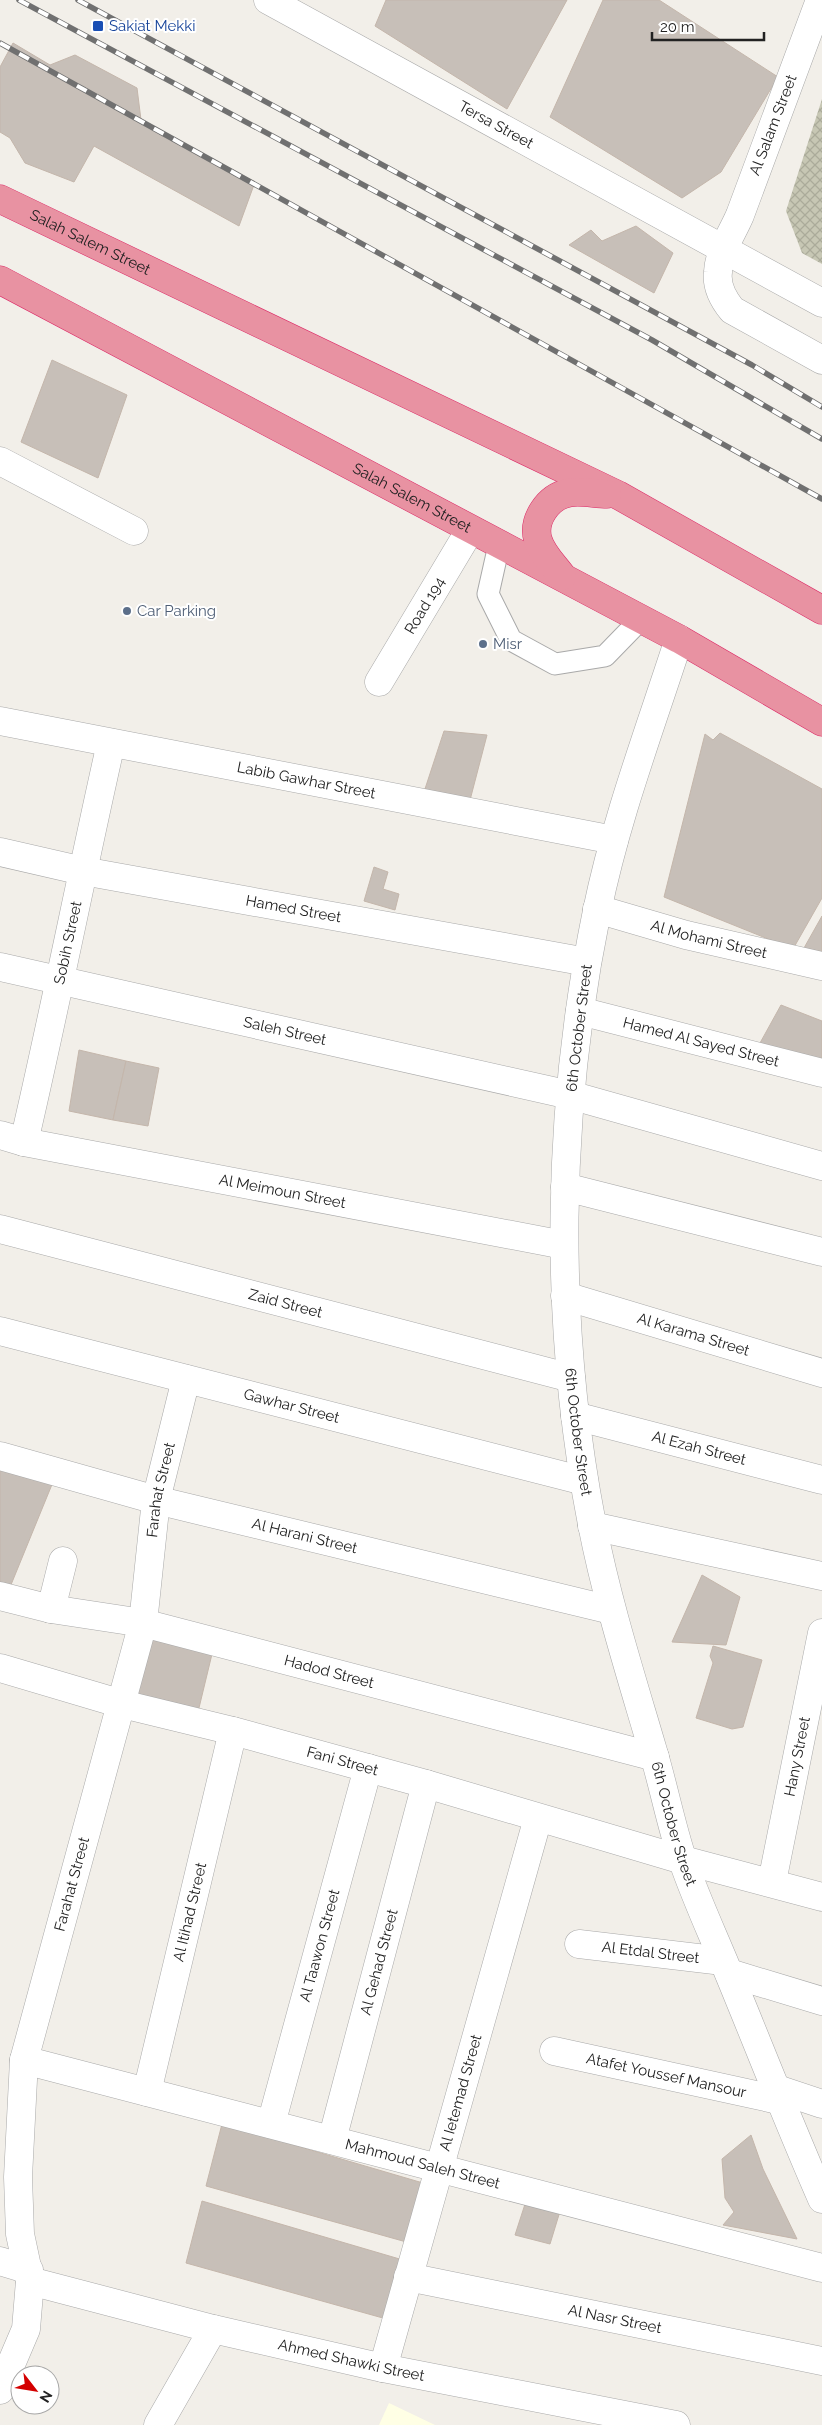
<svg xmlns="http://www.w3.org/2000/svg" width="822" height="2425" font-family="Raleway,sans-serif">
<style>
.education{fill:#ffffe5}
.construction{fill:url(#construction-cross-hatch)}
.building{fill:#c7bfb8;stroke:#c4b6ab}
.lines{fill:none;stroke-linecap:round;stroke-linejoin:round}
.lane-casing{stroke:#a9a9a9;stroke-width:23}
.street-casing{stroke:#a9a9a9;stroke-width:29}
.highway-casing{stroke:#dc2a67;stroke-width:29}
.lane{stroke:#fff;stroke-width:21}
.street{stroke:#fff;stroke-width:28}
.highway{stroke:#e892a2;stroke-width:28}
.rail-casing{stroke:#707070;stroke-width:5.5}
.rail{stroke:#fff;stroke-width:4;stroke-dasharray:11;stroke-linecap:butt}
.transit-dot{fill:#1a4fb4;stroke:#fff;stroke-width:2}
.service-dot{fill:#5c6f8a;stroke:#fff;stroke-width:2}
.labels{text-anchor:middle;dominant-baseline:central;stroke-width:4;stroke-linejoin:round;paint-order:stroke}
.transit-label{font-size:15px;fill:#164399;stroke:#fff;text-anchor:start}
.street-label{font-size:15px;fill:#222;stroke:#fff}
.service-label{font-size:15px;fill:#4e5e75;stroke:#fff;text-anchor:start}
</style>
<defs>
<pattern id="construction-cross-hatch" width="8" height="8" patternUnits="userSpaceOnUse" patternTransform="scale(1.25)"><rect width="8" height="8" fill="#c7c7b4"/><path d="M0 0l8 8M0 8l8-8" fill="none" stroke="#abab9a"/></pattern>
</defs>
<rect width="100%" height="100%" fill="#f2efe9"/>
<path class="education" d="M389,2403l46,22h-56z"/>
<path class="construction" d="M822,99v165l-20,-11 -16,-42z"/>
<g class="building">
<path d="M386,0h181l-60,109 -132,-83z"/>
<path d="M603,0h56l119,77 -57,95 -39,26 -132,-81z"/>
<path d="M13,43l37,22 25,-10 62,33 4,32 114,62 -16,44 -145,-80 -20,36 -49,-19 -15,-25 -10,-6v-65z"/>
<path d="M636,226l37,27 -19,40 -85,-48 22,-15 11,11z"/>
<path d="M52,360l75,35 -29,83 -77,-36z"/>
<path d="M444,731l43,4 -18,69 -46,-9z"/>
<path d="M720,733l102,56v109l-29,51 -129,-52 41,-163 8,6z"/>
<path d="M374,867l14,5 -5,17 16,5 -4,16 -31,-9z"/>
<path d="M822,916v36l-18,-4z"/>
<path d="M781,1005l41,16v40l-62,-18z"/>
<path d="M79,1050l47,11 -13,59 -44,-9z"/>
<path d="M126,1061l33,7 -11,58 -35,-6z"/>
<path d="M0,1468l53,14 -47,115 -6,-1z"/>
<path d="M702,1575l38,22 -14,48 -54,-3z"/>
<path d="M150,1637l62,17 -14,58 -66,-17z"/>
<path d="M713,1646l49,14 -19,67 -11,2 -36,-11 17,-55 -3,-7z"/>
<path d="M222,2124l201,59 -13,60 -204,-57z"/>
<path d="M751,2135l12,34 34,70 -74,-14 11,-13 -9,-14 -3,-39z"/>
<path d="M527,2198l34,10 -11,36 -35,-9z"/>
<path d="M202,2201l201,59 -13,60 -204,-57z"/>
</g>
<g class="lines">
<g class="lane-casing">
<path id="lane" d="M499,545l-11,49 23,46 44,24 50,-8 36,-37"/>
</g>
<g class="street-casing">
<g id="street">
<path id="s1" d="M268,0l554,303"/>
<path d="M820,0c-27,72 -53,144 -80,215 -8,19 -21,36 -22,57 -2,15 5,27 14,38l90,50"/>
<path d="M0,461l134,70"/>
<path id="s2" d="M679,639c-29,90 -63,179 -82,272 -41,200 -44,412 -5,613 15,77 39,152 61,227 11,37 18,74 30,110 13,38 31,76 46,113 31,75 60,150 93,225"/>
<path id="s3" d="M379,682l91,-152"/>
<path id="s4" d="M0,721l614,119"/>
<path id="s5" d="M0,852l83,19 504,91"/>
<path id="s6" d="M597,909l89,26 136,31"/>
<path id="s7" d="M0,967l570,128 252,71"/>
<path id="s8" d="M580,1011l242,62"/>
<path id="s9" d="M0,1135l24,7 540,103"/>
<path id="s10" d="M24,1142c31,-133 57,-266 87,-399"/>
<path d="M565,1187l257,65"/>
<path id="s11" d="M0,1229l571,149"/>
<path id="s12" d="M565,1296l257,77"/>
<path id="s13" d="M0,1331l584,150"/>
<path id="s14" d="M575,1416l247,64"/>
<path id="s15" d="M0,1456l156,44 455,110"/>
<path d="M592,1526l230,50"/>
<path id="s16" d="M0,1596l51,13 92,14 512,134"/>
<path d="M51,1609l12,-48"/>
<path id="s17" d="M0,1668l122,36 111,27 193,53 257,76 139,37"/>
<path id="s18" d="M772,1882l50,-249"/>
<path id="s19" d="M579,1944l144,17"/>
<path d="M729,1973l93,28"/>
<path id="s20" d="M554,2051l225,49"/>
<path id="s21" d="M24,2060l798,208"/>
<path d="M774,2088l48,16"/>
<path id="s22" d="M147,2092l86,-361"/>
<path id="s23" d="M271,2124l97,-356"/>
<path id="s24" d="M332,2140l94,-356"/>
<path d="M0,2261l29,9"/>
<path id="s25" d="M408,2277l414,84"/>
<path id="s26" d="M30,2281l183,48 170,39 293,57"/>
<path id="s27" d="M383,2368l155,-550"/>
<path id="s28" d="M0,2390l26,-61 4,-48 -10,-47 -2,-57 6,-117 119,-437 13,-123 30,-121"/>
<path d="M158,2425l55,-96"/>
</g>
</g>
<g class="highway-casing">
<g id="highway">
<path id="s29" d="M0,199l618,296 204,115"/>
<path id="s30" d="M0,280l679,359 143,83"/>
<path d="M562,576c-8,-11 -20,-22 -24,-36 -6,-20 10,-43 30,-47 11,-3 27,1 39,1"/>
</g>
</g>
<use href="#lane" class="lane"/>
<use href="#street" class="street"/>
<use href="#highway" class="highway"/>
<g class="rail-casing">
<g id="rail">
<path d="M19,0l633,340 170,99"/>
<path d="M78,0l674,365 70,42"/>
<path d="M0,43l822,456"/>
</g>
</g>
<use href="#rail" class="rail"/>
</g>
<rect class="transit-dot" x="92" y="20" width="12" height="12" rx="2.5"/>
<g class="service-dot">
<circle cx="127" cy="611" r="5"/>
<circle cx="483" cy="644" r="5"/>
</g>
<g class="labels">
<g class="transit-label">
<text x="109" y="26">Sakiat Mekki</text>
</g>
<g class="street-label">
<text stroke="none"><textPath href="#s1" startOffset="260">Tersa Street</textPath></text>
<text transform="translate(773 125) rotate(-69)">Al Salam Street</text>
<text stroke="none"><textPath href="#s29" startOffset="100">Salah Salem Street</textPath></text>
<text stroke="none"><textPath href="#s30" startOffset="466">Salah Salem Street</textPath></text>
<text stroke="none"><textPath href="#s3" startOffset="89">Road 194</textPath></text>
<text stroke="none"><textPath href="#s4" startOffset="312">Labib Gawhar Street</textPath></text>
<text stroke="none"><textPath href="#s5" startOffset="299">Hamed Street</textPath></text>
<text stroke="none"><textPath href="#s6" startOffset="116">Al Mohami Street</textPath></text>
<text stroke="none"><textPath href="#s10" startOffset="204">Sobih Street</textPath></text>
<text transform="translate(579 1028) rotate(-83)">6th October Street</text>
<text stroke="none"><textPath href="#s7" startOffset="292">Saleh Street</textPath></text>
<text stroke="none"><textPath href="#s8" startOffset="125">Hamed Al Sayed Street</textPath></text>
<text stroke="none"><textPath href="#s9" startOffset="288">Al Meimoun Street</textPath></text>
<text stroke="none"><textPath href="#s11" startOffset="295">Zaid Street</textPath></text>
<text stroke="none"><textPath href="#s12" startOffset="134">Al Karama Street</textPath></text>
<text stroke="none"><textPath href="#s13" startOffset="301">Gawhar Street</textPath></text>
<text stroke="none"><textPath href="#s2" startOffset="808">6th October Street</textPath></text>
<text stroke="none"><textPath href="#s14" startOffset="128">Al Ezah Street</textPath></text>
<text stroke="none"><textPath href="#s28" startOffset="924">Farahat Street</textPath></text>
<text stroke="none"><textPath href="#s15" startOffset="315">Al Harani Street</textPath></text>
<text stroke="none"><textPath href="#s16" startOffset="338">Hadod Street</textPath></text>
<text stroke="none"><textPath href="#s18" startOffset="128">Hany Street</textPath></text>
<text stroke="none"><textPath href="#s17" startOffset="355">Fani Street</textPath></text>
<text stroke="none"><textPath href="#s2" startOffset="1212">6th October Street</textPath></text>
<text stroke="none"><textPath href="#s28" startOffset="519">Farahat Street</textPath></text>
<text stroke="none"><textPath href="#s22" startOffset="185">Al Itihad Street</textPath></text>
<text stroke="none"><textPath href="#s23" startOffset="185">Al Taawon Street</textPath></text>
<text stroke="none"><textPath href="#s19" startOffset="72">Al Etdal Street</textPath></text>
<text stroke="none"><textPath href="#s24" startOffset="184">Al Gehad Street</textPath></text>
<text stroke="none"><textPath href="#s20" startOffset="115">Atafet Youssef Mansour</textPath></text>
<text stroke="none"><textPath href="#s27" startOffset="286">Al Ietemad Street</textPath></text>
<text stroke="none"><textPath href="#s21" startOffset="412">Mahmoud Saleh Street</textPath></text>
<text stroke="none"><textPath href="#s25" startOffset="211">Al Nasr Street</textPath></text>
<text stroke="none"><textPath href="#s26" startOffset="331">Ahmed Shawki Street</textPath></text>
</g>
<g class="service-label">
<text x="137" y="611">Car Parking</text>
<text x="493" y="644">Misr</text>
</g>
</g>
<g transform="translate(35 2390) rotate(121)"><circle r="24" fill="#ffffff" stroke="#a7a7a7"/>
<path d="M0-4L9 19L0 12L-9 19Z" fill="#d40000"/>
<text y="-8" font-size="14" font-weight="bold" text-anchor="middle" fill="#222222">N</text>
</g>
<path d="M652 32v8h112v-8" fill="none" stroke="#222222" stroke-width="2.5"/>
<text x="660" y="32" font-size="15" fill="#222222" stroke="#ffffff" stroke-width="4" paint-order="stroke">20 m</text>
</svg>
